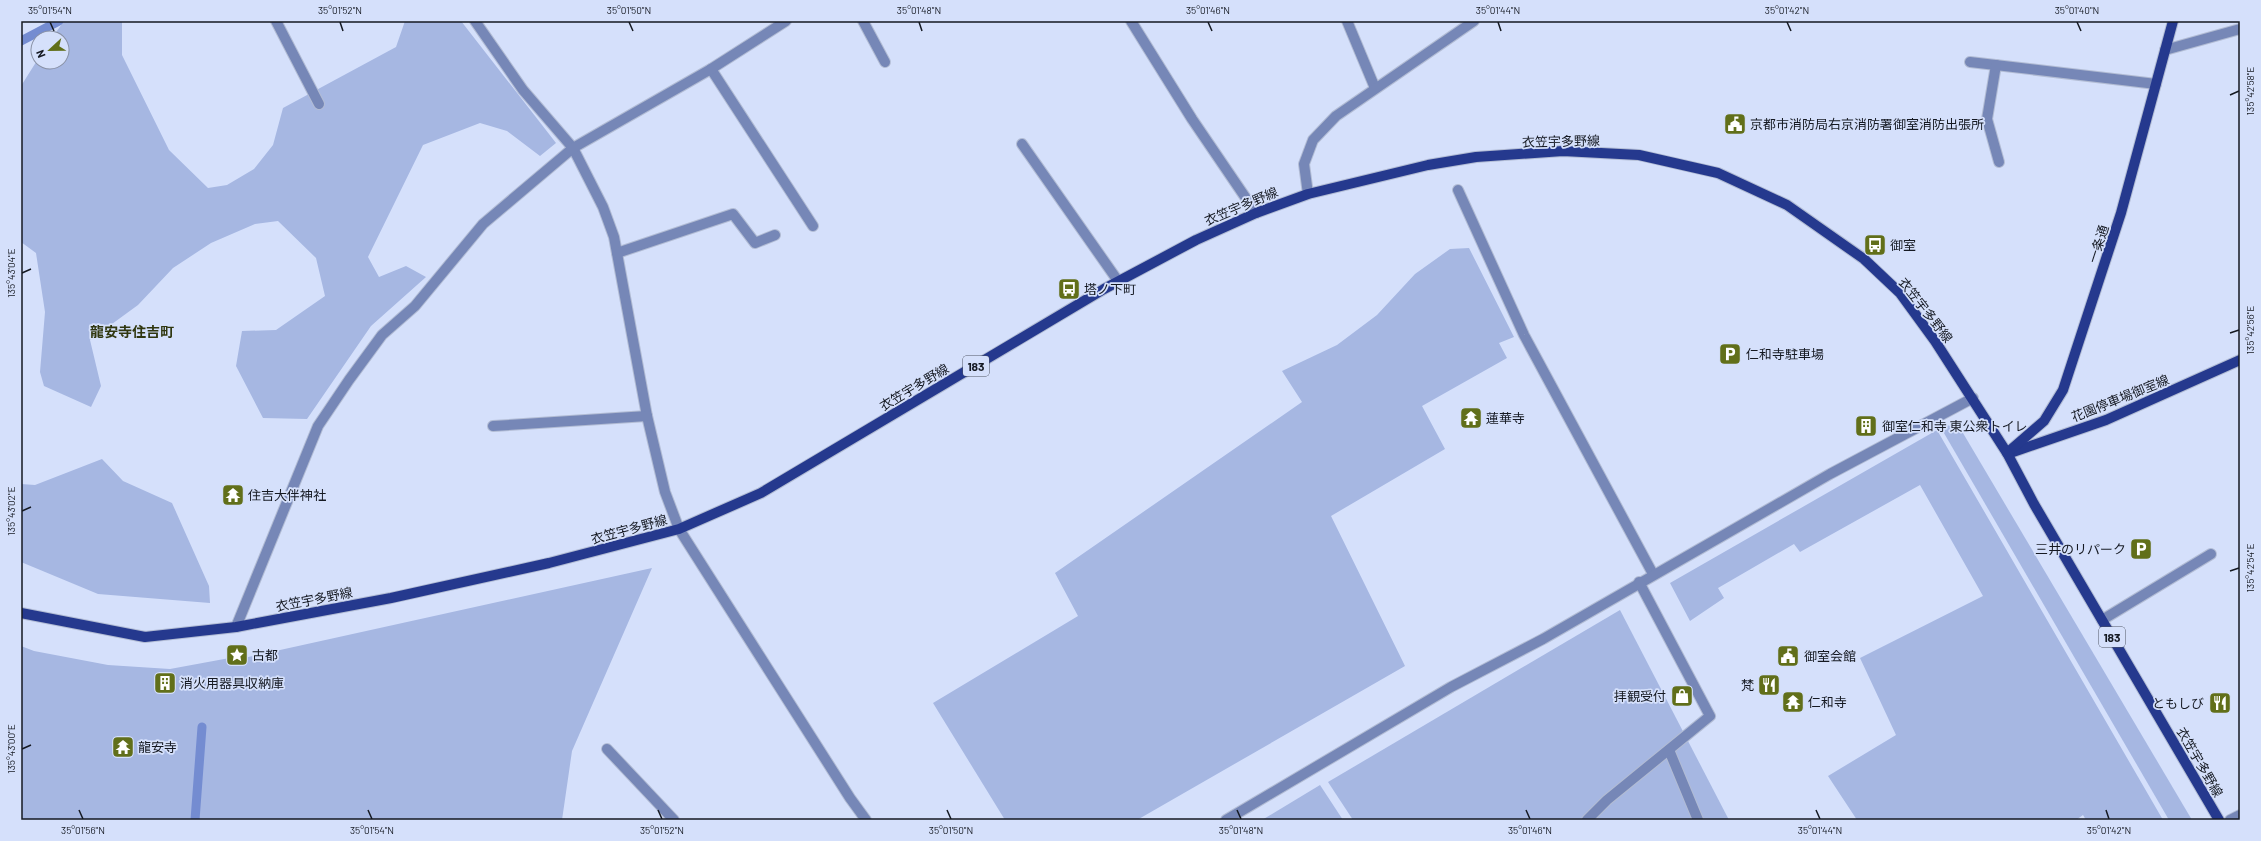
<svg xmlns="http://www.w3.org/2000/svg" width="2261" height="841" font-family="Barlow,'Noto Sans JP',sans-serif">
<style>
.green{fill:#a6b7e2}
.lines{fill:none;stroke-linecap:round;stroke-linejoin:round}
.stream{stroke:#748cd1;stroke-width:9}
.minor-casing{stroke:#b2bcd4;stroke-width:12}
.major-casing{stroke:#b2bcd4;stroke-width:12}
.minor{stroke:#7687b7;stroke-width:10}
.major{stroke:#25398e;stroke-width:10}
.ticks{fill:none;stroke:#151922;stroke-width:1.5}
.labels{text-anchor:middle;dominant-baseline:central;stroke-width:3.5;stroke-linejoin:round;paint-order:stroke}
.shield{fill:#d5e0fb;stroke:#4f5563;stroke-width:1}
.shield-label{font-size:12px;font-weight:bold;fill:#151922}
.poi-label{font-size:13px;fill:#151922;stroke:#d5e0fb;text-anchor:start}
.street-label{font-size:13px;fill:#151922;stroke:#d5e0fb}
.neighbourhood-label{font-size:14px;font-weight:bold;fill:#303710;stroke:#d5e0fb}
.neatline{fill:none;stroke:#151922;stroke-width:1.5}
.ticks-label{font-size:10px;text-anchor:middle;fill:#151922}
</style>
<rect width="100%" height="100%" fill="#d5e0fb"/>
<g class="green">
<path d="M64,21h58v34l47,95 39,38 19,-3 27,-16 19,-24 10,-37 113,-61 9,-26h56l95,122 -16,13 -33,-25 -27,-8 -57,22 -55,112 11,20 27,-11 20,11 -55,49 -64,93 -44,-1 -27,-52 6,-35 34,-1 49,-34 -9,-38 -38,-37 -23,3 -44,19 -38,25 -35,37 -48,35 11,46 -10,21 -47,-21 -4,-14 5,-60 -9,-59 -15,-11v-156l17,-27v3h24v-24h-10z"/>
<path d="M1469,248l45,89 -15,6 8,15 -85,48 23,43 -114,67 74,150 -268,154h-132l-72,-117 145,-87 -23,-43 247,-171 -20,-31 55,-26 40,-30 38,-41 35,-25z"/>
<path d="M1946,425l14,3 232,392h-23l-228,-392z"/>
<path d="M1937,430l226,390h-77l-3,-5 -7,5h-219l-29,-44 68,-41 -36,-77 123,-62 -63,-111 -120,67 -6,-8 -76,44 6,10 -34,23 -20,-38z"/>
<path d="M102,459l21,22 49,22 37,83 1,17 -112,-9 -77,-32v-78l14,1z"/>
<path d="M652,568l-80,183 -10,69h-541v-174l13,5 74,14 62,4 65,-12v3z"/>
<path d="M1620,610l109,210h-376l-25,-38z"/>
<path d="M1320,785l23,35h-81z"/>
</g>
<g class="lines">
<g class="stream">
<path d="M21,41l38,-20"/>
<path d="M195,820l7,-93"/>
</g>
<g class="minor-casing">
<g id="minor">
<path d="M276,21l43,83"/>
<path d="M475,21l48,69 50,58 30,59 11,30 33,179 18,76 14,37 171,269 16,22"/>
<path d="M863,21l22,41"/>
<path d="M1131,21l61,98 64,94"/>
<path d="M1347,21l28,67"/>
<path d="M2165,50l75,-21"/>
<path d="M1970,62l186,22"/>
<path d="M1996,65l-9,54 12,43"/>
<path d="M711,69l102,157"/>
<path d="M1022,144l96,137"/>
<path d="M1458,190l66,145 129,239"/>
<path d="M1308,194l-4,-30 9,-24 23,-24 138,-95"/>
<path d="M617,253l116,-39 22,29 20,-8"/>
<path d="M493,426l154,-10"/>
<path d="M2102,620l109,-66"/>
<path d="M236,627l82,-201 31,-46 33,-45 33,-29 68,-82 90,-76 138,-79 75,-48"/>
<path d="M607,749l67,71"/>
<path d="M1669,750l29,70"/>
<path d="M1226,820l225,-133 92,-48 287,-165 143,-76"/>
<path d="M1587,820l20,-20 103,-84 -71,-134"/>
<path d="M2230,820l10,-5"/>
</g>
</g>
<g class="major-casing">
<g id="major">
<path d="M2013,452l93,-32 134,-60"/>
<path d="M2007,453l37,-32 19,-31 58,-177 52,-192"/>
<path d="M21,613l124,24 91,-10 155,-29 158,-35 130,-34 82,-36 343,-204 92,-49 60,-27 52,-19 120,-29 48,-8 87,-6 76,4 79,18 69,32 77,54 36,34 35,48 72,112 27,51 185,316"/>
</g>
</g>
<use href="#minor" class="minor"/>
<use href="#major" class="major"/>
</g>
<path class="ticks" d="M50,22l4,9M340,22l3,9M629,22l4,9M919,22l3,9M1208,22l4,9M1498,22l3,9M1787,22l4,9M2077,22l4,9M2230,95l9,-4M22,273l9,-4M2230,333l9,-3M22,511l9,-4M2230,571l9,-3M22,749l9,-4M79,810l4,9M368,810l4,9M658,810l4,9M947,810l4,9M1237,810l4,9M1526,810l4,9M1816,810l4,9M2106,810l3,9"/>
<defs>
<g id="civic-square" transform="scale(1.15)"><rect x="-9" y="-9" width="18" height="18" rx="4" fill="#616f1a" stroke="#d5e0fb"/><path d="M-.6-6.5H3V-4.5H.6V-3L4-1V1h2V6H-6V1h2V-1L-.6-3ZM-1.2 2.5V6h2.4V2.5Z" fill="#fff"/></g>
<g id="bus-square" transform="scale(1.15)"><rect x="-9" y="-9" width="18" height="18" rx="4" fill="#616f1a" stroke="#d5e0fb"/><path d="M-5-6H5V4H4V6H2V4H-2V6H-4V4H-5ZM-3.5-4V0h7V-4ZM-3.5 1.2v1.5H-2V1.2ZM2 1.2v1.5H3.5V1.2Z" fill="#fff"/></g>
<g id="parking-square" transform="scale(1.15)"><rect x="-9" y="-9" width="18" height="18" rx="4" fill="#616f1a" stroke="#d5e0fb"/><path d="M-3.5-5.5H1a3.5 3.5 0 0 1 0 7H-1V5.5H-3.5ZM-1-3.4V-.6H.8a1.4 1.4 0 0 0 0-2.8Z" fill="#fff"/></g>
<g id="temple-square" transform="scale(1.15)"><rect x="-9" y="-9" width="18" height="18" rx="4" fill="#616f1a" stroke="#d5e0fb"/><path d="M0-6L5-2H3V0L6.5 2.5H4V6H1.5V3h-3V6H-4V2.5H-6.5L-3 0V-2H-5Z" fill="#fff"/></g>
<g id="building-square" transform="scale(1.15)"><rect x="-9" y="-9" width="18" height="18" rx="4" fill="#616f1a" stroke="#d5e0fb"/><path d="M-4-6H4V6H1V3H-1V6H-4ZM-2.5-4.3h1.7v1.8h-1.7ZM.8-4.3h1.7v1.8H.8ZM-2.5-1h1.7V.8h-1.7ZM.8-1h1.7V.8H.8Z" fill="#fff"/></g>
<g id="sight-square" transform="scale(1.15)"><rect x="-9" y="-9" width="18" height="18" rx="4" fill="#616f1a" stroke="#d5e0fb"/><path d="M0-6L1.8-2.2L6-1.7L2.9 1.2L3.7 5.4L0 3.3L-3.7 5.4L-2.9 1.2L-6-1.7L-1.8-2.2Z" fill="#fff"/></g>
<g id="restaurant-square" transform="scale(1.15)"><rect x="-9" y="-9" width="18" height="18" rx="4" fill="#616f1a" stroke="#d5e0fb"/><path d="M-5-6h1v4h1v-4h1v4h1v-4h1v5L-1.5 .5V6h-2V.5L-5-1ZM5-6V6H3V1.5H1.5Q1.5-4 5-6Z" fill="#fff"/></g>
<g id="shop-square" transform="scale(1.15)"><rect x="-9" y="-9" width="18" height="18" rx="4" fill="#616f1a" stroke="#d5e0fb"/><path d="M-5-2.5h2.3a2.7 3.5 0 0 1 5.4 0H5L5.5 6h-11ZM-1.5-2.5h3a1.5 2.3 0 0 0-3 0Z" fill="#fff"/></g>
</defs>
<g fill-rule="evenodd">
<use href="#civic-square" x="1735" y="124"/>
<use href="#bus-square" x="1875" y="245"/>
<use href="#bus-square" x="1069" y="289"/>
<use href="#parking-square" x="1730" y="354"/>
<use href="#temple-square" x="1471" y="418"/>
<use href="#building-square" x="1866" y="426"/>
<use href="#temple-square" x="233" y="495"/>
<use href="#parking-square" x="2141" y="549"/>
<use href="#sight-square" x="237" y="655"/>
<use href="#civic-square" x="1788" y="656"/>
<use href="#building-square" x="165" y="683"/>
<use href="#restaurant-square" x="1769" y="685"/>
<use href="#shop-square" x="1682" y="696"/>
<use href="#temple-square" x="1793" y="702"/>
<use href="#restaurant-square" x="2220" y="703"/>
<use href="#temple-square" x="123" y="747"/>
</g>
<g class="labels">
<g class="shield">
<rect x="963" y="356" width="26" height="20" rx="3"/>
<rect x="2099" y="627" width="26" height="20" rx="3"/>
</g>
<g class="shield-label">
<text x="976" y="366">183</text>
<text x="2112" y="637">183</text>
</g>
<g class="poi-label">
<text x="1750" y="124">京都市消防局右京消防署御室消防出張所</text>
<text x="1890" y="245">御室</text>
<text x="1084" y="289">塔ノ下町</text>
<text x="1746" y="354">仁和寺駐車場</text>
<text x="1486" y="418">蓮華寺</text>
<text x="1882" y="426">御室仁和寺 東公衆トイレ</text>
<text x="248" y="495">住吉大伴神社</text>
<text x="2126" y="549" text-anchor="end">三井のリパーク</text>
<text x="252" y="655">古都</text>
<text x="1804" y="656">御室会館</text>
<text x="180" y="683">消火用器具収納庫</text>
<text x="1754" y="685" text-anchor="end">梵</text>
<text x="1666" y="696" text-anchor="end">拝観受付</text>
<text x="1808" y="702">仁和寺</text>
<text x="2204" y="703" text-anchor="end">ともしび</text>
<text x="138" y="747">龍安寺</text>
</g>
<g class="street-label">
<text transform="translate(1561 141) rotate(-1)">衣笠宇多野線</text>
<text transform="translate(1241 206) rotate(-23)">衣笠宇多野線</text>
<text transform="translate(2098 244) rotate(-72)">一条通</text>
<text transform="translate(1926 310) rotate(52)">衣笠宇多野線</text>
<text transform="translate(914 387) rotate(-31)">衣笠宇多野線</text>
<text transform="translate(2120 398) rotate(-22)">花園停車場御室線</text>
<text transform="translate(629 529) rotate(-15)">衣笠宇多野線</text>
<text transform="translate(314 599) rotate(-11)">衣笠宇多野線</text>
<text transform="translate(2200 762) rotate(60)">衣笠宇多野線</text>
</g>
<g class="neighbourhood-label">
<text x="132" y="331">龍安寺住吉町</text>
</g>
</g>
<rect width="2261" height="841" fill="none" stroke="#d5e0fb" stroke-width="44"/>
<g transform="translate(50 50) rotate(248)"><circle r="19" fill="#d5e0fb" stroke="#8890a4"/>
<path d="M0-3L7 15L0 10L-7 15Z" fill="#616f1a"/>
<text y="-6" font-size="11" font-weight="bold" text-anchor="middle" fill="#151922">N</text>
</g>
<rect x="22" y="22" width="2217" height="797" class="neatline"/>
<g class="ticks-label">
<text x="50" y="14">35°01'54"N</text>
<text x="340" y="14">35°01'52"N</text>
<text x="629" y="14">35°01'50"N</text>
<text x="919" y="14">35°01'48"N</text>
<text x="1208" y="14">35°01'46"N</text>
<text x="1498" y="14">35°01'44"N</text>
<text x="1787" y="14">35°01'42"N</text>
<text x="2077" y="14">35°01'40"N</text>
<text transform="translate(2250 91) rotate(-90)" y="4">135°42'58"E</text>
<text transform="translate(11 273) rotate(-90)" y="4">135°43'04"E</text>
<text transform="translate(2250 330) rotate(-90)" y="4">135°42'56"E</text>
<text transform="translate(11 511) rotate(-90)" y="4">135°43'02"E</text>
<text transform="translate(2250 568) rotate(-90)" y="4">135°42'54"E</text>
<text transform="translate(11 749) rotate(-90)" y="4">135°43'00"E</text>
<text x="83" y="834">35°01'56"N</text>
<text x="372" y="834">35°01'54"N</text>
<text x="662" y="834">35°01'52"N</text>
<text x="951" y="834">35°01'50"N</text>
<text x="1241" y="834">35°01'48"N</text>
<text x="1530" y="834">35°01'46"N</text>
<text x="1820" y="834">35°01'44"N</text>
<text x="2109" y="834">35°01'42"N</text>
</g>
</svg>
